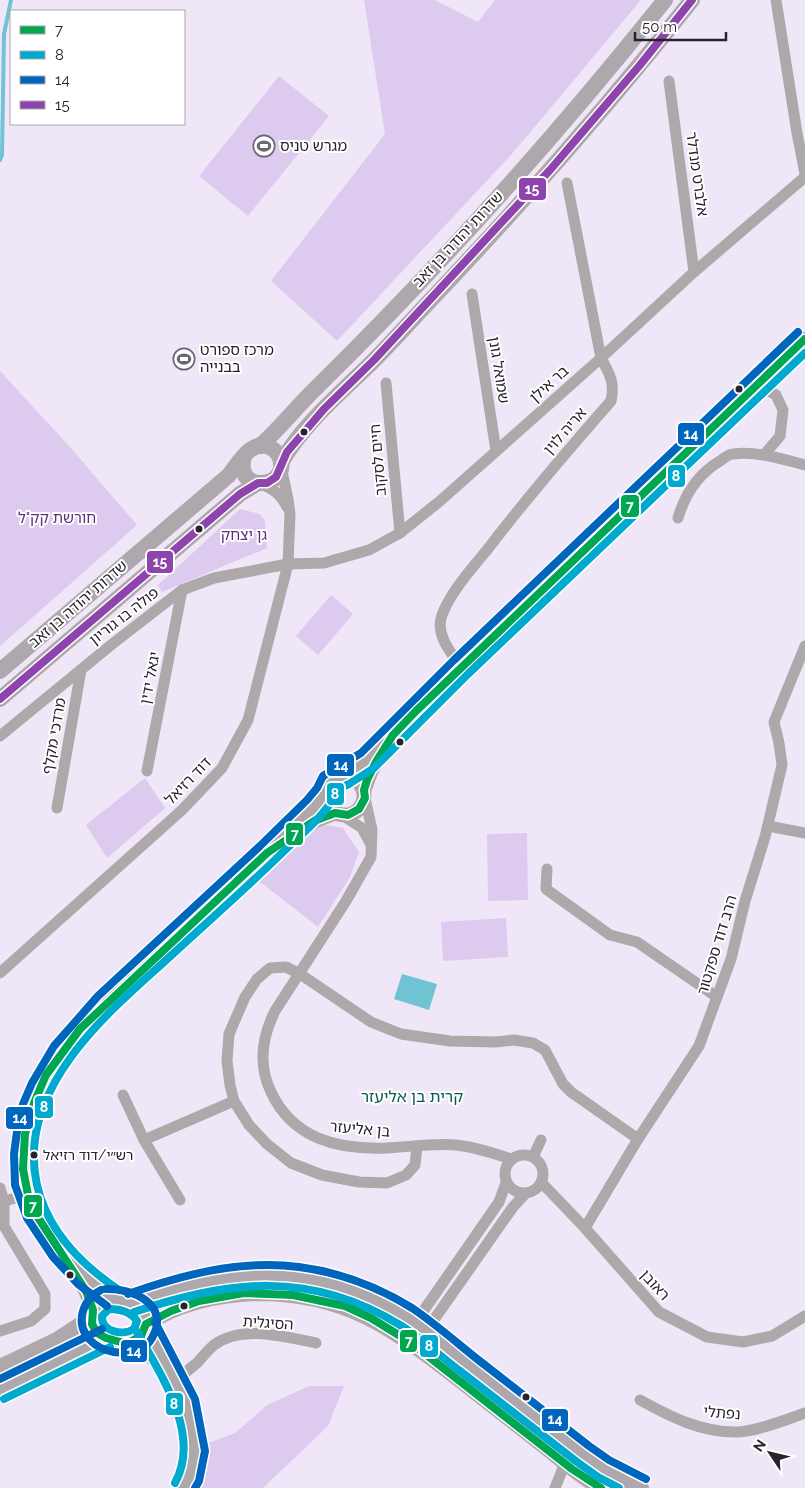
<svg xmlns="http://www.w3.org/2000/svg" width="805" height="1488" font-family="Raleway,'Noto Sans Hebrew',sans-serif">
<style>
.green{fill:#dccbee}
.water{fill:#6fc3d3}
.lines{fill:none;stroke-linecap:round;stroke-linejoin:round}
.stream{stroke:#6fc3d3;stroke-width:4}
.minor{stroke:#aea8ab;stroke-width:11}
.tertiary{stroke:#aea8ab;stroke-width:15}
.secondary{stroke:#aea7ac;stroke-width:16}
.bus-1-casing{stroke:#fff;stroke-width:11}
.bus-2-casing{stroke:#fff;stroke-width:11}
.bus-3-casing{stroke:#fff;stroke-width:11}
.bus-4-casing{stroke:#fff;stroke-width:11}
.bus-1{stroke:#00a651;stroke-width:8}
.bus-2{stroke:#00a9ce;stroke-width:8}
.bus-3{stroke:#0065bd;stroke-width:8}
.bus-4{stroke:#8e44ad;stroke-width:8}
.bus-dot{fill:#27222d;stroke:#fff;stroke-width:2}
.labels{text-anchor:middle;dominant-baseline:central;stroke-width:4;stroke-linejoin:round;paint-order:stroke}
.bus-label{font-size:14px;fill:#27222d;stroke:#fff;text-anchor:start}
.poi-label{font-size:15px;fill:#27222d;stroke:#fff;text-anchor:start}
.street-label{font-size:15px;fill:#27222d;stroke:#fff}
.park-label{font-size:15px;fill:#5e2f82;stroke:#fff}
.neighbourhood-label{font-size:16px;fill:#015e4f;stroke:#fff}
.line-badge{stroke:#fff;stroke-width:2}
.badge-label{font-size:14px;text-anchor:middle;font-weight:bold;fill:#fff}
</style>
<rect width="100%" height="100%" fill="#efe7f8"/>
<g class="green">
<path d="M364,0h71l43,22 17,-22h146l-130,155 -174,186 -66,-60 114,-147z"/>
<path d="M279,76l50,40 -81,100 -49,-40z"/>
<path d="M0,371l69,75 68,79 -137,121z"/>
<path d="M240,509l20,5 5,7 2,27 -105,44 -4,-7z"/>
<path d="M331,595l22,19 -35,41 -22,-19z"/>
<path d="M145,778l20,30 -58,50 -21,-33z"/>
<path d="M320,824l23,4 16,24 -9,25 -32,50 -67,-52z"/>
<path d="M527,833l1,67 -40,1 -1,-67z"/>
<path d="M506,918l2,39 -65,4 -2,-39z"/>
<path d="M309,1386h35l-16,40 -65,62h-63l8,-45 27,-10 32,-28z"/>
</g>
<path class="water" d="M402,974l35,10 -8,26 -35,-11z"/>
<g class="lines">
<path class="stream" d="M0,160l2,-5 2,-121 7,-34"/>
<g class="minor">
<path d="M776,0l21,133 8,41"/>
<path d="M669,81l25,191"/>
<path d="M472,294l24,157"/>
<path d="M386,383l14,150"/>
<path d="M751,391h18l7,4 7,15 -3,26 -16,19"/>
<path d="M261,484c13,5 20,11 26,23"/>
<path d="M678,518c7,-24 20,-44 42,-57 4,-3 9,-7 13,-7 25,-3 49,5 72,11"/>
<path d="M461,667c-11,-15 -26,-33 -19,-52 8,-22 30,-47 45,-65 39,-51 81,-100 124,-149 4,-19 -1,-26 -10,-43l-34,-175"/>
<path d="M0,736l111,-91 71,-55 32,-12 74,-14 36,-1 45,-13 31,-17 40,-32 161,-143 93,-86 111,-95"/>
<path d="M147,771l35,-181"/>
<path d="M365,798l7,32 -1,27 -25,44 -71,110c-13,26 -17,54 -4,81 22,47 67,58 116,56 22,-1 46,-5 69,-3 19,2 37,8 55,14"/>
<path d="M57,808l24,-138"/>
<path d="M342,815l20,13 8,15"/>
<path d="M768,826l37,7"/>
<path d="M547,869l-1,20 64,46 27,7 80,55"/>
<path d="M0,973l182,-163 40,-42 26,-48 40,-156 2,-50 -2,-15 -7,-32"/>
<path d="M123,1095l21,45 36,60"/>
<path d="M144,1140l90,-39"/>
<path d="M417,1146l-2,19 -9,10 -19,8 -28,-1 -37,-7 -31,-12 -24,-19 -18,-19 -15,-24 -4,-16 -3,-24 2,-27 16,-37 12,-18 13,-11 16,-1 14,7 71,48 30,12 49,7 45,1 19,-2 19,3 12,7 18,34 8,8 67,47"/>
<circle cx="524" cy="1174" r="19"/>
<path d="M533,1157l8,-17"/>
<path d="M541,1182l44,46 74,84 48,25 36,5 29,-6 33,-20"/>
<path d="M0,1188l4,13v25l41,68v15l-14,12 -31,10"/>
<path d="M4,1201l24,-6"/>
<path d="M585,1228l53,-89 61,-93 18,-49 14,-38 14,-58 20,-64 17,-72 -3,-22 -5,-21 31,-76"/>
<path d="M414,1328l1,-5 84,-121 7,-19"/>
<path d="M410,1342l16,-11 87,-124 13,-14"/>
<path d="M174,1382c8,-7 16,-13 24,-20 5,-6 10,-12 16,-17 28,-21 71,-8 102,-2"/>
<path d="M640,1400c31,17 62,33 98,32 19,-1 48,-12 67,-19"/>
<path d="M555,1488l10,-25 9,-16"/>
</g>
<g class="tertiary">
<path d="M344,776l23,-15 94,-94 344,-328"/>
<circle cx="345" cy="796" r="19"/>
<path d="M364,790l7,-19 11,-18"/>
<path d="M297,833l17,-12 21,-8"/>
<path d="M78,1277l8,14 7,19"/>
<path d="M113,1298c-27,-17 -50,-39 -67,-67 -7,-12 -14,-24 -18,-37 -12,-39 -1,-84 18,-118 9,-17 22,-32 34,-47l187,-176 59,-60"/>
<path d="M146,1327l39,74 6,25 4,25 -6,28 -5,9"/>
<path d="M130,1342l25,18 7,7"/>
</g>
<g class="secondary">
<path d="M260,446c21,-19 38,-41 58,-60 123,-121 239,-251 347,-386"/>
<path d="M281,463c20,-36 56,-67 85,-95 21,-20 40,-42 60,-63 93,-98 182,-199 266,-305"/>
<path d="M0,671l228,-195c10,-11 22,-37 41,-29 5,2 9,6 11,11 11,31 -47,36 -36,-1"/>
<path d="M0,699l240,-205 18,-11"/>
<path d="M106,1299c20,-3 55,13 36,37 -10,11 -34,7 -44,-2 -12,-12 -6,-30 8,-35z"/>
<path d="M131,1303c71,-26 148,-41 221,-13 19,7 37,17 55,27l176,137 21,15 37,19"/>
<path d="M146,1324c33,-21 73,-30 112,-31 87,0 133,34 198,84 29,23 58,45 87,68 19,15 37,31 58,43"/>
<path d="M0,1367l57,-27 35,-23"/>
<path d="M0,1390l106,-52"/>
</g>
<g class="bus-1-casing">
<path id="bus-1" d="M601,1488l-29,-19 -162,-127 -39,-24 -26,-12 -52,-11 -49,-2 -45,8 -28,10 -25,13 -5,12 -11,6 -6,1 -18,-5 -9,-5 -5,-9 1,-14 -7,-19 -49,-75 -9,-21 -5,-26 2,-35 9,-31 12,-28 34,-46 187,-176 47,-32 21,-8 13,2 11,-6 6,-11 -1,-8 3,-10 9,-18 17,-27 23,-24 389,-372"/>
</g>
<g class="bus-2-casing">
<g id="bus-2">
<path d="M119,1290c-90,-60 -113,-144 -48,-233 26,-36 60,-65 93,-95 39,-36 79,-71 117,-108 18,-18 48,-41 57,-65l11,-5 25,-16 94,-94 337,-321"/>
<path d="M109,1309c11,0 22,3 28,12l-3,8c-11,7 -33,3 -32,-13z"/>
<path d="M134,1312c95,-32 177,-42 266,13 21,13 40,31 60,46 39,30 78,61 117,91l21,15 21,11"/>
<path d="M137,1332c23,42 65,102 38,151"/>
<path d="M4,1399l106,-52"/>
</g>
</g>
<g class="bus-3-casing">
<g id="bus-3">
<path d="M101,1290c-19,10 -27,34 -10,51 15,15 50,18 61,-3 19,-33 -19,-50 -46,-49"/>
<path d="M128,1294c54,-19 113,-35 171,-27 39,5 79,20 113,41 24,16 46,36 69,54 36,28 72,56 108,84l20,14 37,19"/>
<path d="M107,1306l-29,-22 -25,-27 -26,-39 -12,-33 -1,-31 4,-30 5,-20 9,-21 22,-37 44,-50 162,-150 47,-46 10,-12 6,-12 38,-23 93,-93 344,-328"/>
<path d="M155,1322l40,77 10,52 -6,30 -4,7"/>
<path d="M0,1379l102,-50"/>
</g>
</g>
<g class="bus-4-casing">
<path id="bus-4" d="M0,699l240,-205 18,-11h9l9,-6 11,-25 37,-43 50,-49 176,-190 90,-105 52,-65"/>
</g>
<use href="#bus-1" class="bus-1"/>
<use href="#bus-2" class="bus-2"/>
<use href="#bus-3" class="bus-3"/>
<use href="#bus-4" class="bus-4"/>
</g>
<defs>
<g id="stadium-ring" transform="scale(1.125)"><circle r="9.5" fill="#fff" stroke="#6d6774" stroke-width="1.5"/><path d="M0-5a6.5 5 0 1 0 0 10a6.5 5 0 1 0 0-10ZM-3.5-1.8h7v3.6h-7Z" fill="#6d6774"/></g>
</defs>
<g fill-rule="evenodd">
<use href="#stadium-ring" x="264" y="146"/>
<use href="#stadium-ring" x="184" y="359"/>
</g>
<g class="bus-dot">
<circle cx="739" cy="389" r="4.5"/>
<circle cx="304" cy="432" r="4.5"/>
<circle cx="199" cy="529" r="4.5"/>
<circle cx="400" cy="742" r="4.5"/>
<circle cx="34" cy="1155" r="4.5"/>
<circle cx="70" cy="1275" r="4.5"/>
<circle cx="184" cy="1306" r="4.5"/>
<circle cx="526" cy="1397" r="4.5"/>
</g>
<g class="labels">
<g class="bus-label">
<text x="43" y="1155">רש״י/דוד רזיאל</text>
</g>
<g class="poi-label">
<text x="280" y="146">מגרש טניס</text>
<text x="200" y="350">מרכז ספורט<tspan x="200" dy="17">בבנייה</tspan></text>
</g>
<g class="street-label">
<text transform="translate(697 174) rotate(82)">אלברט מנדלר</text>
<text transform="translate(458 239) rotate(-47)">שדרות יהודה בן זאב</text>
<text transform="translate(499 370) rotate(81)">שמואל גונן</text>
<text transform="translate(549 384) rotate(-42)">בר אילן</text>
<text transform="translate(565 431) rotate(-49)">אריה לוין</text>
<text transform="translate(378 460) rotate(-95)">חיים לסקוב</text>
<text transform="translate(78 604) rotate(-41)">שדרות יהודה בן זאב</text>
<text transform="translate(124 616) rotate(-38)">פולה בו גוריון</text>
<text transform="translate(150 678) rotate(-79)">יגאל ידין</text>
<text transform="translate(54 736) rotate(-80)">מרדכי מקלף</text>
<text transform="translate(188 781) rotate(-46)">דוד רזיאל</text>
<text transform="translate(717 945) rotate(-73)">הרב דוד ספקטור</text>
<text transform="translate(360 1129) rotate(5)">בן אליעזר</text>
<text transform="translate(655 1285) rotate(48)">ראובן</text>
<text transform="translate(268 1323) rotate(4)">הסיגלית</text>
<text transform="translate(722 1413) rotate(5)">נפתלי</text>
</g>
<g class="park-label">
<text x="57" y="518">חורשת קק"ל</text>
<text x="244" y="535">גן יצחק</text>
</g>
<g class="neighbourhood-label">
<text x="412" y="1096">קרית בן אליעזר</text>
</g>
</g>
<g class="line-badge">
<rect x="518" y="177" width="29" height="24" rx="5" fill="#8e44ad"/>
<rect x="677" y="422" width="28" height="24" rx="5" fill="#0065bd"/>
<rect x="667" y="464" width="19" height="24" rx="5" fill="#00a9ce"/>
<rect x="620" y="494" width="20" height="24" rx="5" fill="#00a651"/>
<rect x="146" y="550" width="28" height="24" rx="5" fill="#8e44ad"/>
<rect x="326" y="753" width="29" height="24" rx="5" fill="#0065bd"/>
<rect x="326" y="782" width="19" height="24" rx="5" fill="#00a9ce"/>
<rect x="285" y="822" width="19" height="24" rx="5" fill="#00a651"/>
<rect x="34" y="1095" width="20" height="24" rx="5" fill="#00a9ce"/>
<rect x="5" y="1106" width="29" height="24" rx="5" fill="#0065bd"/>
<rect x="23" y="1194" width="20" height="24" rx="5" fill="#00a651"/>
<rect x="399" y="1329" width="19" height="24" rx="5" fill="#00a651"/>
<rect x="419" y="1334" width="20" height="24" rx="5" fill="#00a9ce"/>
<rect x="120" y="1339" width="28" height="24" rx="5" fill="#0065bd"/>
<rect x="165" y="1392" width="19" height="24" rx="5" fill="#00a9ce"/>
<rect x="541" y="1408" width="28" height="24" rx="5" fill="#0065bd"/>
</g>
<g class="badge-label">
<text x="532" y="194">15</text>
<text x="691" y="439">14</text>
<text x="676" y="481">8</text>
<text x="630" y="511">7</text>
<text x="160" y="567">15</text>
<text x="341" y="770">14</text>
<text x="335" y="799">8</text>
<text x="295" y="839">7</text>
<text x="44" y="1112">8</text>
<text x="20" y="1123">14</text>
<text x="33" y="1211">7</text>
<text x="409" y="1346">7</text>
<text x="429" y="1351">8</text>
<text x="134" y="1356">14</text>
<text x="174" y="1409">8</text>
<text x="555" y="1424">14</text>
</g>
<rect x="10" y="10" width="175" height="115" fill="#ffffff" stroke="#a9a7ab"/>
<rect x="20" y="26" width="25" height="8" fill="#00a651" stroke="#a9a7ab"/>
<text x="55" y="35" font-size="15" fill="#27222d">7</text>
<rect x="20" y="51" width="25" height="8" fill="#00a9ce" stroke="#a9a7ab"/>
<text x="55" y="60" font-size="15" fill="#27222d">8</text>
<rect x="20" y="76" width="25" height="8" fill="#0065bd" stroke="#a9a7ab"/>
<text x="55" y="85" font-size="15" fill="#27222d">14</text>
<rect x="20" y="101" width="25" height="8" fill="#8e44ad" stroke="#a9a7ab"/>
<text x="55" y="110" font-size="15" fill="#27222d">15</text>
<g transform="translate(770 1453) rotate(305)" stroke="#ffffff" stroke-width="4" paint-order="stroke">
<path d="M0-4L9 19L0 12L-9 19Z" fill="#27222d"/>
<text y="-8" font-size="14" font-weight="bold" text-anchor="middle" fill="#27222d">N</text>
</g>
<path d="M635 32v8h91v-8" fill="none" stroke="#27222d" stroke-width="2.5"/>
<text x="642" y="32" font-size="15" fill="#27222d" stroke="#ffffff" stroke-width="4" paint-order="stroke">50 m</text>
</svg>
